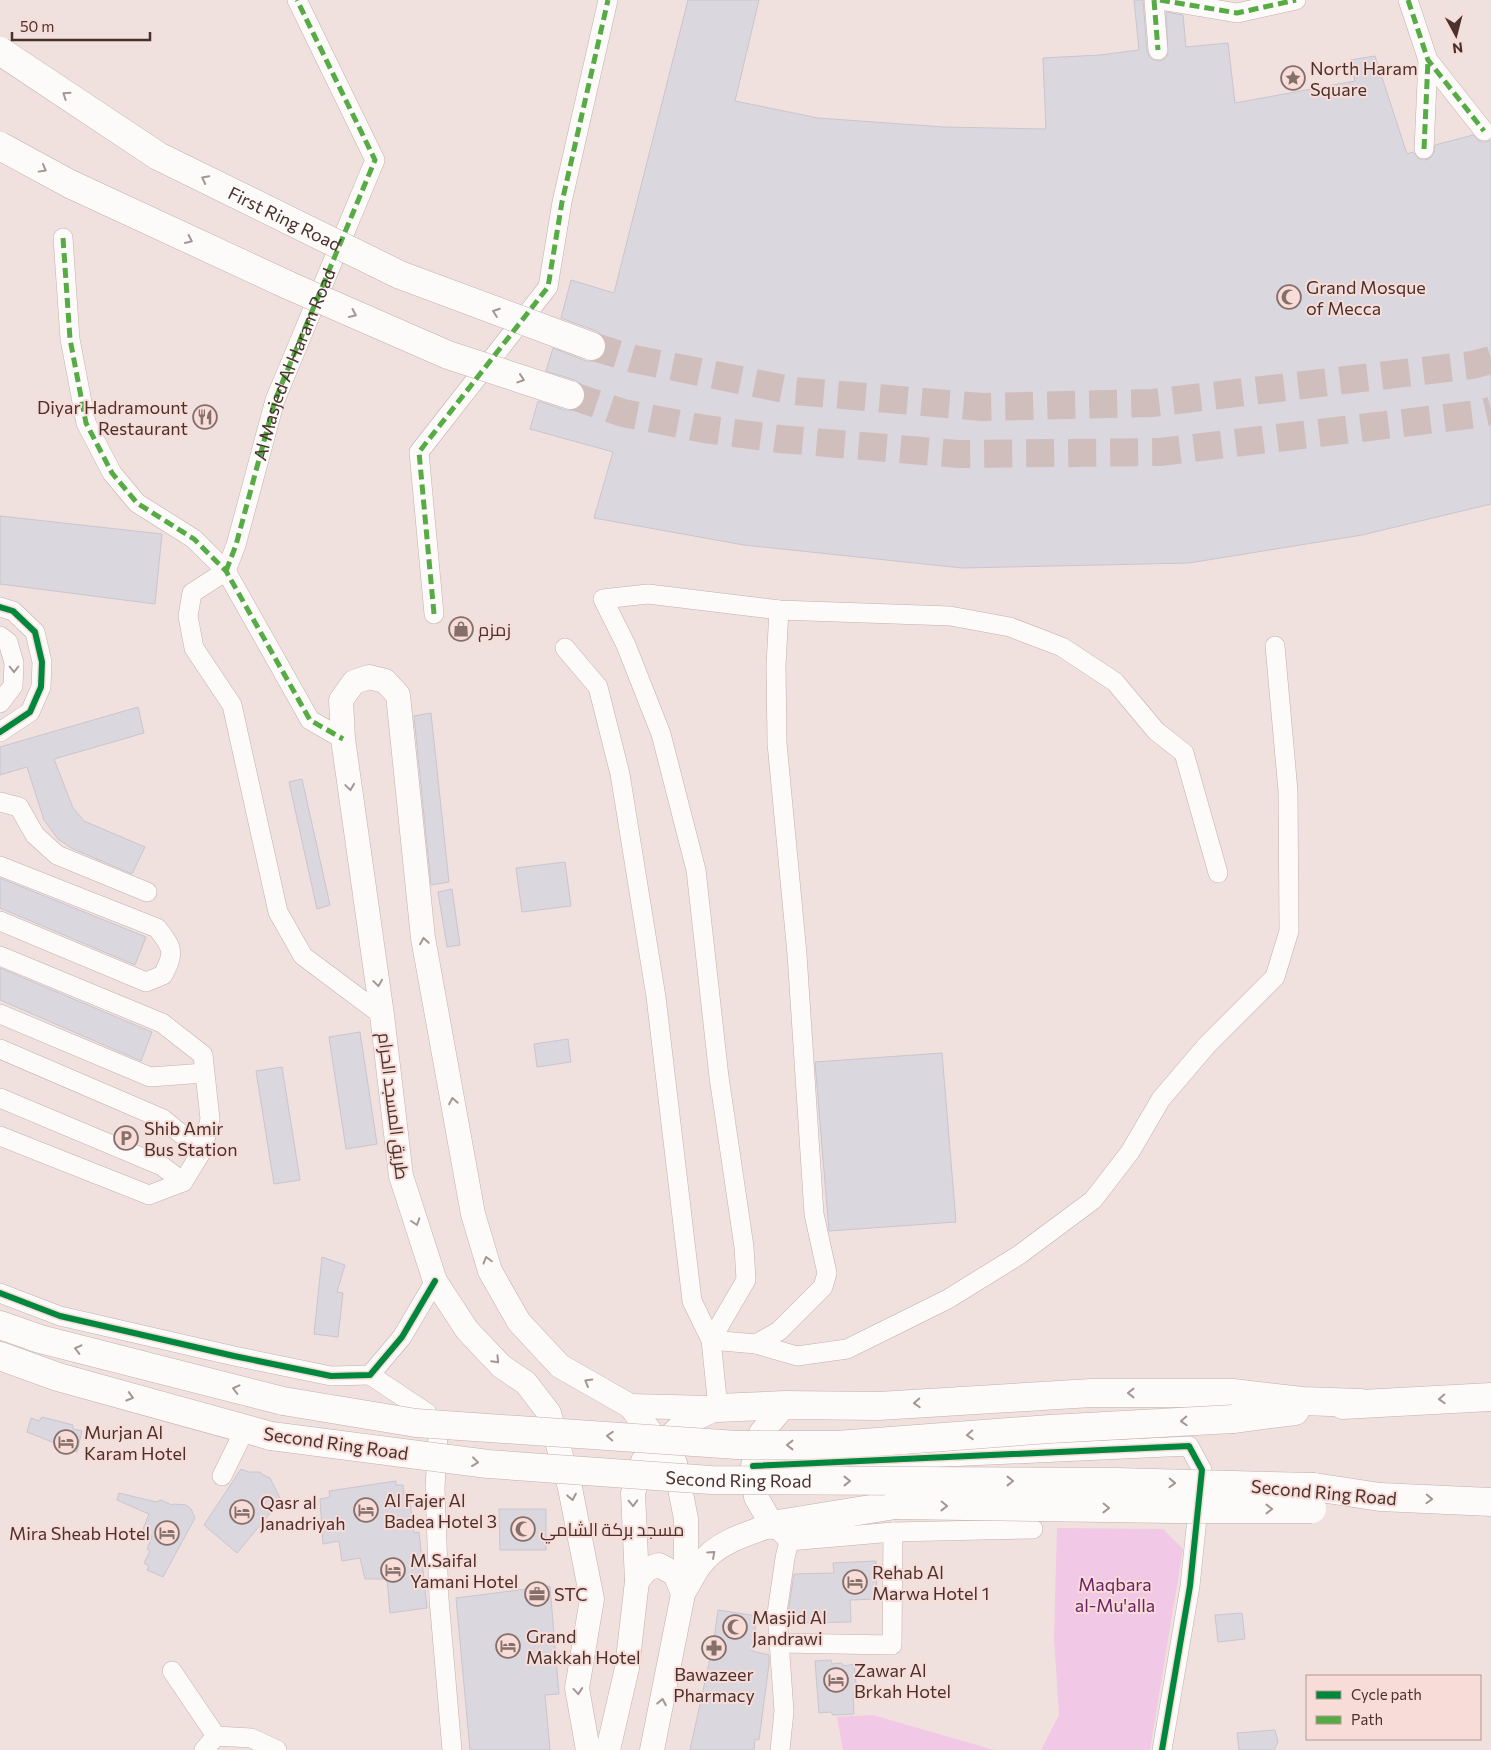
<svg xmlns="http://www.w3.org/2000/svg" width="1491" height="1750" font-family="Commissioner,Cairo,sans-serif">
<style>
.green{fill:#f1c8e5}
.building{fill:#dad7df;stroke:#c9c5ce}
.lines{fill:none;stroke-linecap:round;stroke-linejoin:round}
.highway-tunnel{stroke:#cfbebb;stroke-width:28;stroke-dasharray:28 14;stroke-linecap:butt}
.minor-casing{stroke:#c2b0ac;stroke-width:20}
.major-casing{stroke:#c2b0ac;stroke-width:25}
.highway-casing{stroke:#c2b0ac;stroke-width:29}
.minor{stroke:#fdfafa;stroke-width:19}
.major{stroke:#fdfafa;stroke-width:24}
.highway{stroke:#fdfafa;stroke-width:28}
.highway-bridge-casing{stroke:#c2b0ac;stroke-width:29;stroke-linecap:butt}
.highway-bridge{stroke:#fdfafa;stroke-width:28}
.quiet{stroke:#57ab44;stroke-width:5;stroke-dasharray:10 5;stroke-linecap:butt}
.cycleway-casing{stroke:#f7dcd7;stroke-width:9}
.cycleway{stroke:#00873e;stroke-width:6}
.oneway{stroke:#a49694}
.labels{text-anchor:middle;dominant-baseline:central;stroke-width:4;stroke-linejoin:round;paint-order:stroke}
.poi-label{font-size:18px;fill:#4b312d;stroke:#f7dcd7;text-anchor:start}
.street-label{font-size:18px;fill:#4b312d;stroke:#f7dcd7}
.park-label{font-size:18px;fill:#6b2067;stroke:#f7dcd7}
</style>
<rect width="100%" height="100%" fill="#f0e1de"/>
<g class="green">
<path d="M1057,1528l106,1 20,20 -33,201h-109l18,-35 -5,-77z"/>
<path d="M873,1715l121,35h-151l-6,-33z"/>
</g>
<g class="building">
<path d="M688,0h71l-24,101 83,17 126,9 102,2 -3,-71 57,-3 39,-5 -5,-50h9l4,51 2,6 5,3 5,1 5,-2 4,-5 -2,-42 17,3 3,32 42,-4 7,60 120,-22 -5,-21 25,-4 32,98 6,-2 5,6 6,2 5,-1 4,-4 2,-10 38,-10 7,7h6l5,-2v364l-129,31 -173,28 -227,5 -218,-23 -150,-27 19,-66 -83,-23 8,-28 27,9h8l7,-3 5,-8v-8l-4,-7 -6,-4 -29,-9 7,-23 33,13h7l8,-3 5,-7v-8l-3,-7 -7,-5 -35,-13 10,-38 43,13z"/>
<path d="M0,516l162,18 -7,70 -155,-20z"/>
<path d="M138,707l6,26 -90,26 19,49 11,13 61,26 -13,27 -59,-25 -15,-10 -14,-19 -17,-53 -27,8v-28z"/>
<path d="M431,713l18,169 -18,3 -17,-169z"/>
<path d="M302,779l28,126 -13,4 -28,-127z"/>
<path d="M565,862l6,44 -49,6 -6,-44z"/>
<path d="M0,878l146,59 -11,28 -135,-57z"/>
<path d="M452,889l8,56 -13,2 -9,-55z"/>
<path d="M0,968l152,64 -11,29 -141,-61z"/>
<path d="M360,1032l17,112 -31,5 -17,-112z"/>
<path d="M568,1039l3,23 -34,5 -3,-23z"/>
<path d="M942,1053l14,169 -127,9 -14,-169z"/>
<path d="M282,1067l18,113 -26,4 -18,-113z"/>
<path d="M322,1257l23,8 -8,27 6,1 -5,44 -24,-3z"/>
<path d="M42,1417l31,8v4l9,2 -5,21 -50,-20 4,-14 8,3z"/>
<path d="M241,1469l8,3h11l3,3 7,3 11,22 -44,53 -33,-28z"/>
<path d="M396,1481v4h7l1,10 5,-2 5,40 5,-1 8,76 -37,5 -3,-34h-22l-5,-21 -18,3 -3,-20 -16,3 -3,-45 10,-2 -1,-6z"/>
<path d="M119,1493l37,9 5,-2 11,5 1,-1 13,1 5,4 4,9 -32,59 -16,-7 2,-4 -5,-3 6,-12 -3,-2 5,-12 -9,-8 6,-15 -32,-14z"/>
<path d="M499,1509h47v41h-46z"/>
<path d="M876,1561l1,38 -27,1 1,22 -62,1 -1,-10 6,-39 40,-1 -1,-10z"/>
<path d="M550,1586l9,108 -14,1 5,55h-80l-14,-152z"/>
<path d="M718,1610l39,6 -5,35 17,4v9l-10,76 -4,-1 -1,11h-64l24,-110z"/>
<path d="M1242,1613l3,26 -27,3 -3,-27z"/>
<path d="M831,1660l1,4 9,-1 4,3 9,-2 3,29 -4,1 1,20 -21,1 -2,-3 -12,1 -4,-52z"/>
<path d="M1275,1730l3,12 -4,8h-35l-2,-17z"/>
</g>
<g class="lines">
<g class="highway-tunnel">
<path d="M591,346l43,13 161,32 187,16 170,-4 320,-38 19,-5"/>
<path d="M570,395l53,18 82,16 75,10 178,15 202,-2 318,-38 13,-3"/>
</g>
<g class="minor-casing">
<g id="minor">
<path d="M1154,0l4,50"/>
<path d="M1160,0l77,13 59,-13"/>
<path d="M1408,0l20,60 56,71"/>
<path d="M1424,149l4,-89"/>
<path d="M63,238l7,101 16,84 26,50 25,30 57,36 32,32 84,149 33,19"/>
<path id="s1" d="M226,571l10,-26 39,-145 100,-240 -78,-160"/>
<path d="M226,571l-34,22 -4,23 6,32 38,57 46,207 25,44 79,59"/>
<path d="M0,607l13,4 22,21 7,30 -1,25 -11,25 -30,20"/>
<path d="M434,614l-15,-162 129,-165 14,-85 46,-202"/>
<path d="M0,636l8,6 6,21 -1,23 -13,17"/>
<path d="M565,648l33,39 22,87 36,223 36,304 19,39 45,4 23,-13 44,-44 4,-14 -13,-59 -17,-260 -20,-211 -1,-78 3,-55"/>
<path d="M0,802l19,5 16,28 22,20 90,37"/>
<path d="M0,866l157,62c16,20 18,24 6,47l-17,7 -146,-61"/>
<path d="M0,956l162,67 41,32 7,64 -8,32 -19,31 -34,13 -149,-59"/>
<path d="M0,1014l150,63 54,-4"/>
<path d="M0,1049l163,70 39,32"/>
<path d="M0,1098l162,68 21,16"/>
<path d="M0,1293l60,23 174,40 97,20 39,-1 32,-38 33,-56"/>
<path d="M756,1344l41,12 50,-7 101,-50 71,-44 74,-55 37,-48 31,-53 46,-54 68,-68 14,-46 -1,-140 -13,-145"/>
<path d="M370,1375l57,38 11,22 -3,53 4,111 13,151"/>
<path d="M718,1408l-7,-68 35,-60 -2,-33 -25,-170 -23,-207 -35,-136 -35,-89 -23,-46 45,-5 131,16 171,6 60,11 52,20 53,35 41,49 28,22 34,120"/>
<path d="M753,1466l436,-20 13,24 -12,116 -28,164"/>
<path d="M222,1476l23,-47"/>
<path d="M893,1532l140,-3"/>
<path d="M779,1643l113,2 1,-113 -104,9"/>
<path d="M172,1671l44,65"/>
<path d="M204,1750l12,-14 35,2 26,12"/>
<path d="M780,1750l4,-39 -7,-98 8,-55 4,-17 -9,-9"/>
</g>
</g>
<g class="major-casing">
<g id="major">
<path d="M630,1406l81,2"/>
<path d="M637,1581l10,-12 12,-4 16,9 8,19"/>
<path d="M685,1590c5,-8 9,-17 15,-25 17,-23 46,-31 72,-40l-16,-28 -3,-31 8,-33 24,-28"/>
<path d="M588,1750l-11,-62 15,-89 -22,-111 -21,-75 -23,-30 -25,-17 -34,-36 -32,-49 -34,-105 -19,-161 -39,-276 -2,-39 13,-18 15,-5 16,4 13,14 25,243 50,276 17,57 29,51 41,44 70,40 45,57 11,56v60l-34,171"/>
<path d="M608,1750l19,-82 10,-87 -4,-88 10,-32 40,-37 35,-16"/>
</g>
</g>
<g class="highway-casing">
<g id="highway">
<path d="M0,1325l40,14 243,62"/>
<path d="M0,1356l58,21 213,59"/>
<path d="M1343,1405l148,-8"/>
<path d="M718,1408l67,-3 94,1 212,-13h142l69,8 58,2"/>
<path d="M1233,1419l62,-8"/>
<path d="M1314,1487l66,10 111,5"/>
<path d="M772,1525l123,-20"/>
</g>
</g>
<use href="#minor" class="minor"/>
<use href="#major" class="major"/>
<use href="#highway" class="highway"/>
<g class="highway-bridge-casing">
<g id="highway-bridge">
<path id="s2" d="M0,51l158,105 242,119 191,71"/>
<path d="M0,146l70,38 220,102 158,69 122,40"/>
<path d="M283,1401l133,22 321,22h100l213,-16 183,-10"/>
<path id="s3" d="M271,1436l217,28 223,16 405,2 198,5"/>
<path d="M895,1505l277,4h140"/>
</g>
</g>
<use href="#highway-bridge" class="highway-bridge"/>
<g class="quiet">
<path d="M1154,0l4,50"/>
<path d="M1160,0l77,13 59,-13"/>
<path d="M1408,0l20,60 56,71"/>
<path d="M1424,149l4,-89"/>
<path d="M63,238l7,101 16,84 26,50 25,30 57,36 32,32 84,149 33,19"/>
<path d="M226,571l10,-26 39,-145 100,-240 -78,-160"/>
<path d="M434,614l-15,-162 129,-165 14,-85 46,-202"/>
</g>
<g class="cycleway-casing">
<g id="cycleway">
<path d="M0,607l13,4 22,21 7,30 -1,25 -11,25 -30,20"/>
<path d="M0,1293l60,23 174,40 97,20 39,-1 32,-38 33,-56"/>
<path d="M753,1466l436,-20 13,24 -12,116 -28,164"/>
</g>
</g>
<use href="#cycleway" class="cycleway"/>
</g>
<defs><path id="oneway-chevron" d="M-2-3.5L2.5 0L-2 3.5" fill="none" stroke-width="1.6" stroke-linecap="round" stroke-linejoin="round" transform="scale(1.25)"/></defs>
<g class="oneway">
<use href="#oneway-chevron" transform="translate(66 95) rotate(-146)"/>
<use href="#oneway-chevron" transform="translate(43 169) rotate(29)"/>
<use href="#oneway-chevron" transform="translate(205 179) rotate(-153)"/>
<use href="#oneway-chevron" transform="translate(189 240) rotate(25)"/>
<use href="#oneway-chevron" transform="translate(496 312) rotate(-160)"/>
<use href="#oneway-chevron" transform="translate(353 314) rotate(24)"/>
<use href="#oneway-chevron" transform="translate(521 379) rotate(18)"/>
<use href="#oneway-chevron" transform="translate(14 669) rotate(90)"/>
<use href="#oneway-chevron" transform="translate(350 787) rotate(82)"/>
<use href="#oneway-chevron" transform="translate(424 941) rotate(-99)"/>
<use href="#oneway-chevron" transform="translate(378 983) rotate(82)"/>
<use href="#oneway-chevron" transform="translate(453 1101) rotate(-100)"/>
<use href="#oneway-chevron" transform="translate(416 1222) rotate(72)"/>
<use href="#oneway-chevron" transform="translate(487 1260) rotate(-106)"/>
<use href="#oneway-chevron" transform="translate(78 1349) rotate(-166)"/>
<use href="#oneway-chevron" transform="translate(496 1360) rotate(46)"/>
<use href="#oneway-chevron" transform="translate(588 1382) rotate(-150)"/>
<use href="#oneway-chevron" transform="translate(236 1389) rotate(-166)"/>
<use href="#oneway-chevron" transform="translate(1131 1393) rotate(-180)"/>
<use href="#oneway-chevron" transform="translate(130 1397) rotate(16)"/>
<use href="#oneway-chevron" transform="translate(1442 1399) rotate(177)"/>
<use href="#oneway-chevron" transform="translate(917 1403) rotate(177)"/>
<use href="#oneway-chevron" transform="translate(1184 1421) rotate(177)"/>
<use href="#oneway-chevron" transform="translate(970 1435) rotate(176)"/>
<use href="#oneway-chevron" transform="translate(610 1436) rotate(-176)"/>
<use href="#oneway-chevron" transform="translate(790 1445) rotate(-180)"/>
<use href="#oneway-chevron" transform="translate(475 1462) rotate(7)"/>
<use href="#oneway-chevron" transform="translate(847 1481)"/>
<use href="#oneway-chevron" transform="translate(1010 1481)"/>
<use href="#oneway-chevron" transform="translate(1172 1483) rotate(2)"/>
<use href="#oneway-chevron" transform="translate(572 1497) rotate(79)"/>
<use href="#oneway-chevron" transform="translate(1429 1499) rotate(2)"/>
<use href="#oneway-chevron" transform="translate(633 1503) rotate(88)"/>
<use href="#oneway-chevron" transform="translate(944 1506) rotate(1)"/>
<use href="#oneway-chevron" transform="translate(1106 1508) rotate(1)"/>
<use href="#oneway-chevron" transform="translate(1269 1509)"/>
<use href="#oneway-chevron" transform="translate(712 1554) rotate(-42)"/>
<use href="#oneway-chevron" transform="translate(578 1691) rotate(85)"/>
<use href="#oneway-chevron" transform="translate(662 1702) rotate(-79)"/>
</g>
<defs>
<g id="sight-ring" transform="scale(1.25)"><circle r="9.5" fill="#f7dcd7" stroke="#856f6b" stroke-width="1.5"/><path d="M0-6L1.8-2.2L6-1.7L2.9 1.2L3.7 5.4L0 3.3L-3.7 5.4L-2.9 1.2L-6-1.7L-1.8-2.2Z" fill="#856f6b"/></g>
<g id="mosque-ring" transform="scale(1.25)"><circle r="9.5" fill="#f7dcd7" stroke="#856f6b" stroke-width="1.5"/><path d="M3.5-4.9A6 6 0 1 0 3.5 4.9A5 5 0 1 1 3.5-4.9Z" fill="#856f6b"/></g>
<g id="restaurant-ring" transform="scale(1.25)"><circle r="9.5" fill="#f7dcd7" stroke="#856f6b" stroke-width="1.5"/><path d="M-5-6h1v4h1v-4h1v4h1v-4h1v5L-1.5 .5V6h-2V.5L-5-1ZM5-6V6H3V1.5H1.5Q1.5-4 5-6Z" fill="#856f6b"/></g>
<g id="shop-ring" transform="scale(1.25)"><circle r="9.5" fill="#f7dcd7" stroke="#856f6b" stroke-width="1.5"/><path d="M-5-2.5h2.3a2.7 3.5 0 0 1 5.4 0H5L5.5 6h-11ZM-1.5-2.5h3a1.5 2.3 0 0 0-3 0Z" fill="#856f6b"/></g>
<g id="parking-ring" transform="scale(1.25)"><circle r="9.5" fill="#f7dcd7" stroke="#856f6b" stroke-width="1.5"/><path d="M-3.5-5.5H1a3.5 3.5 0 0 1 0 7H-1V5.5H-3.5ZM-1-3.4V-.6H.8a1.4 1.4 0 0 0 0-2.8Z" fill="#856f6b"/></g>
<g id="hotel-ring" transform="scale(1.25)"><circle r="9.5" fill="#f7dcd7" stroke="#856f6b" stroke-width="1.5"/><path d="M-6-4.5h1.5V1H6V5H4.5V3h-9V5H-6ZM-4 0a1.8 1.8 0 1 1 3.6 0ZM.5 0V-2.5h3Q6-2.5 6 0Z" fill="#856f6b"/></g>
<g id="office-ring" transform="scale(1.25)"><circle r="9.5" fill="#f7dcd7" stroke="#856f6b" stroke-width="1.5"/><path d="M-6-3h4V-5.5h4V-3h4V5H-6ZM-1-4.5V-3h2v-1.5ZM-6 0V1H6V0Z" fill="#856f6b"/></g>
<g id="pharmacy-ring" transform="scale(1.25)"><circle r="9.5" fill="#f7dcd7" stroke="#856f6b" stroke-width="1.5"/><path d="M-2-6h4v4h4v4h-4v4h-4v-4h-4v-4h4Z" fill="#856f6b"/></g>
</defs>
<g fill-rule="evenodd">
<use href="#sight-ring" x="1293" y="78"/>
<use href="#mosque-ring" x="1289" y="297"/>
<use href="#restaurant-ring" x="205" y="417"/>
<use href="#shop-ring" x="461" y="629"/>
<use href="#parking-ring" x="126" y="1138"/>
<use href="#hotel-ring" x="66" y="1442"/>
<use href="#hotel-ring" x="366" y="1510"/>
<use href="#hotel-ring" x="242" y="1512"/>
<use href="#mosque-ring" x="523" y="1529"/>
<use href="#hotel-ring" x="167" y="1533"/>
<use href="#hotel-ring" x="393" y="1570"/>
<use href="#hotel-ring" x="855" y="1582"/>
<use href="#office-ring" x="537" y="1594"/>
<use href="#mosque-ring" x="735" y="1627"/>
<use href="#hotel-ring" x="508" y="1646"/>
<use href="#pharmacy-ring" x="714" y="1648"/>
<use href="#hotel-ring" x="836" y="1680"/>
</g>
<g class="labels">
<g class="poi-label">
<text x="1310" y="68">North Haram<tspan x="1310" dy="21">Square</tspan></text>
<text x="1306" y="287">Grand Mosque<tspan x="1306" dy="21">of Mecca</tspan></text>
<text x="188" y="407" text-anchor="end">Diyar Hadramount<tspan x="188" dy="21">Restaurant</tspan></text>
<text x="478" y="629">زمزم</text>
<text x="144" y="1128">Shib Amir<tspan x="144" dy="21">Bus Station</tspan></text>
<text x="84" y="1432">Murjan Al<tspan x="84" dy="21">Karam Hotel</tspan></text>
<text x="384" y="1500">Al Fajer Al<tspan x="384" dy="21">Badea Hotel 3</tspan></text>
<text x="260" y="1502">Qasr al<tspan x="260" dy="21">Janadriyah</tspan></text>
<text x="540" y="1529">مسجد بركة الشامي</text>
<text x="150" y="1533" text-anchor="end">Mira Sheab Hotel</text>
<text x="410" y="1560">M.Saifal<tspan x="410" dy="21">Yamani Hotel</tspan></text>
<text x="872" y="1572">Rehab Al<tspan x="872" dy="21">Marwa Hotel 1</tspan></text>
<text x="554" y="1594">STC</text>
<text x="752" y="1617">Masjid Al<tspan x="752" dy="21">Jandrawi</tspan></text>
<text x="526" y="1636">Grand<tspan x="526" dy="21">Makkah Hotel</tspan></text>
<text x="854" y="1670">Zawar Al<tspan x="854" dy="21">Brkah Hotel</tspan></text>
<text x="714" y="1674" text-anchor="middle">Bawazeer<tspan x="714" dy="21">Pharmacy</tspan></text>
</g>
<g class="street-label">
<text stroke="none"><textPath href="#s2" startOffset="331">First Ring Road</textPath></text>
<text stroke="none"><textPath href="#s1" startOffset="218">Al Masjed Al Haram Road</textPath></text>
<text transform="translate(394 1106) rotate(83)">طريق المسجد الحرام</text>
<text transform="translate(336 1443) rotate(8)">Second Ring Road</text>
<text stroke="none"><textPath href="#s3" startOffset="470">Second Ring Road</textPath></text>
<text transform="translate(1324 1492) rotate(5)">Second Ring Road</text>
</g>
<g class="park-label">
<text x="1115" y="1584">Maqbara<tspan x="1115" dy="21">al-Mu'alla</tspan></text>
</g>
</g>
<rect x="1306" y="1675" width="175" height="65" fill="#f7dcd7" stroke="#b29893"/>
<rect x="1316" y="1691" width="25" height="8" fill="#00873e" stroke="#b29893"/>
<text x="1351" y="1700" font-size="15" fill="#4b312d">Cycle path</text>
<rect x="1316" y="1716" width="25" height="8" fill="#57ab44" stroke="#b29893"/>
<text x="1351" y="1725" font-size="15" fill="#4b312d">Path</text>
<g transform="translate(1456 35) rotate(173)" stroke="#f7dcd7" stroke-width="4" paint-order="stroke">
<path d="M0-4L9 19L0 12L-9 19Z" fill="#4b312d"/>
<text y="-8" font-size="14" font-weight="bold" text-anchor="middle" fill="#4b312d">N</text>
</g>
<path d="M12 32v8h138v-8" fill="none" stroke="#4b312d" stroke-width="2.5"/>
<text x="20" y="32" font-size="15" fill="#4b312d" stroke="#f7dcd7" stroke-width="4" paint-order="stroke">50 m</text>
</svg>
